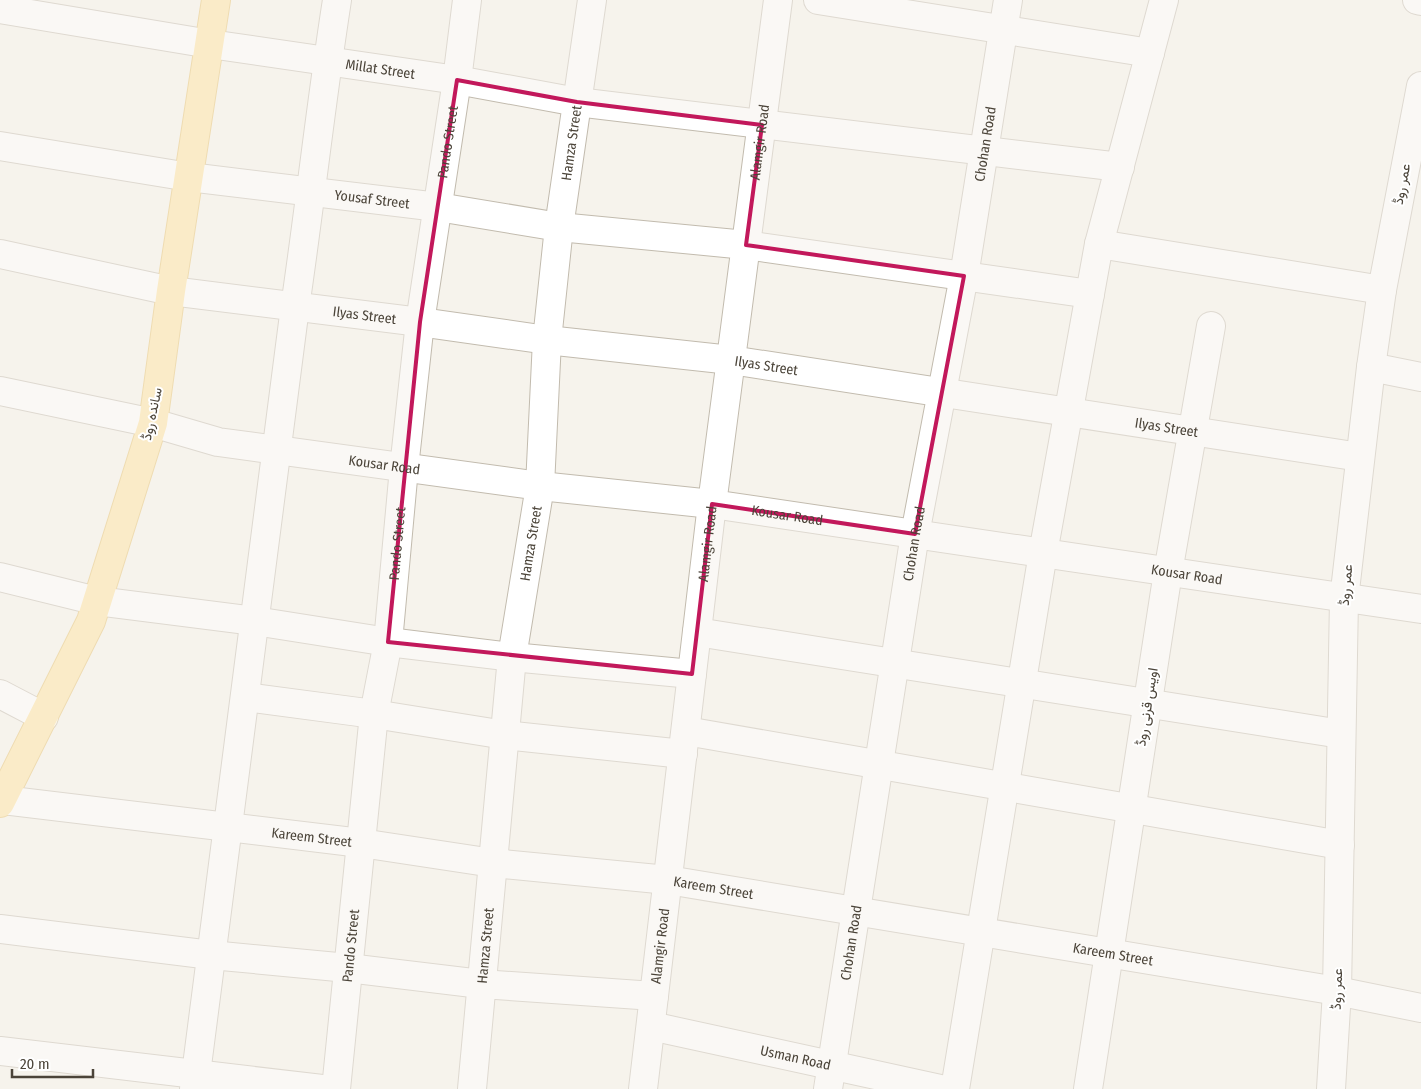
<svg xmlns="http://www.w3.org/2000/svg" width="1421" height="1089" font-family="'Fira Sans Condensed',Vazirmatn,sans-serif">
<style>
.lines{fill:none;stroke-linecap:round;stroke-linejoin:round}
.minor-casing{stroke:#c2bbae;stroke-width:30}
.major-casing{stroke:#e6c16a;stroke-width:30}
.minor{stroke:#fff;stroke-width:28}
.major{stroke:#ffe39c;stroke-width:28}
.marked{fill:none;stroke:#c2185b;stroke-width:4;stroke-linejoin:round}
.labels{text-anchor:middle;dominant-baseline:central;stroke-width:4;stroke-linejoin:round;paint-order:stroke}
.street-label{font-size:14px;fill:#4b4439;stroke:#fff}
</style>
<rect width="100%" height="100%" fill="#f6f3ec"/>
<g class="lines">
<g class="minor-casing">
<g id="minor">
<path d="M818,0l332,53"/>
<path d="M1417,0l4,1"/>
<path id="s1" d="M0,9l210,35 247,36 120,22 543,65"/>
<path id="s2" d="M0,146l189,31 249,30 121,20 187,18 344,49"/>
<path d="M1099,244l283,46"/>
<path id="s3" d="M0,254l171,37 249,31 127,18 184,20 629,97"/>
<path d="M1371,367l50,10"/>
<path id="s4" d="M0,391l153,32 65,19 322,44 172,18 709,105"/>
<path d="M0,577l97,24 158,20 133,21 124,15 180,17"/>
<path d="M697,632l644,102"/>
<path d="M0,694l44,23"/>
<path d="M245,697l129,17 131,21 178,19"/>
<path d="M686,731l654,114"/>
<path id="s5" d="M3,800l358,43 132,20 175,17 669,111 84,17"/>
<path d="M0,929l211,26 137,13 133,16 173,12"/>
<path id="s6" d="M651,1026l289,63"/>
<path d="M0,1051l322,38"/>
<path d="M194,1089l101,-782c15,-102 26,-205 42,-307"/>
<path id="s7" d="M336,1089l38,-375 14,-72 16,-174 16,-146 37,-242 10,-80"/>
<path id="s8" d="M472,1089l40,-432 28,-171 7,-146 12,-113 33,-227"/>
<path id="s9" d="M643,1089l69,-585 66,-504"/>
<path id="s10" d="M828,1089l87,-555 49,-258 44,-276"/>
<path d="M955,1089l88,-536 56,-309 65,-244"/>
<path d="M1088,1089l80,-517 43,-246"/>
<path d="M1331,1089l6,-98 7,-392 27,-232 11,-77 39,-204"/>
</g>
</g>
<g class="major-casing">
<path id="major" d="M0,803l91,-182 62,-198 18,-132 45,-291"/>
</g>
<use href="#minor" class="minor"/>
<use href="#major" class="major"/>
</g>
<path d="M0 0H1421V1089H0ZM457,80l120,22 185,23 -16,120 218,31 -49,258 -203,-30 -20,170 -304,-32 32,-320z" fill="#f6f3ec" fill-opacity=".55" fill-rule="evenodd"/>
<path class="marked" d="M457,80l120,22 185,23 -16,120 218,31 -49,258 -203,-30 -20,170 -304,-32 32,-320z"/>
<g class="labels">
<g class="street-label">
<text stroke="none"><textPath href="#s1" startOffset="385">Millat Street</textPath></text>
<text stroke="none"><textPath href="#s7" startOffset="954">Pando Street</textPath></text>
<text stroke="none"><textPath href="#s8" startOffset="952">Hamza Street</textPath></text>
<text stroke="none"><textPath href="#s9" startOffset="954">Alamgir Road</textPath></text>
<text stroke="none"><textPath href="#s10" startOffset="958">Chohan Road</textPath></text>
<text transform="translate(1402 184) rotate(-79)">عمر روڈ</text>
<text stroke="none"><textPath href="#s2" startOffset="376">Yousaf Street</textPath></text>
<text stroke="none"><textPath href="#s3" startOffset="370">Ilyas Street</textPath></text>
<text stroke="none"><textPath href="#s3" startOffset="775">Ilyas Street</textPath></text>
<text transform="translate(152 414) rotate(-78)">ساندہ روڈ</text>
<text stroke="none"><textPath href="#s3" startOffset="1180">Ilyas Street</textPath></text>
<text stroke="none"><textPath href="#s4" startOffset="392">Kousar Road</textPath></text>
<text stroke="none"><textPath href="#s4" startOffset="798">Kousar Road</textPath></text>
<text stroke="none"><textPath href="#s7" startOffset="549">Pando Street</textPath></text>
<text stroke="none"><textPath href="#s8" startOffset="549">Hamza Street</textPath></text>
<text stroke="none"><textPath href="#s9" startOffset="549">Alamgir Road</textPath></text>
<text stroke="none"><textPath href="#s10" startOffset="552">Chohan Road</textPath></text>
<text stroke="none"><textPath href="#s4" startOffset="1202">Kousar Road</textPath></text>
<text transform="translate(1346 585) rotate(-85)">عمر روڈ</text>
<text transform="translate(1147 707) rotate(-81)">اویس قرنی روڈ</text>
<text stroke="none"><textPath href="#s5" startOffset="311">Kareem Street</textPath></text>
<text stroke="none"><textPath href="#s5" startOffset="716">Kareem Street</textPath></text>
<text stroke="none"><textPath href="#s10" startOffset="148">Chohan Road</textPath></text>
<text stroke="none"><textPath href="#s7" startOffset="144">Pando Street</textPath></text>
<text stroke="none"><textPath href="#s8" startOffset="144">Hamza Street</textPath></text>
<text stroke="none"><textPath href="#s9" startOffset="144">Alamgir Road</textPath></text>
<text stroke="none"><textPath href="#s5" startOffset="1121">Kareem Street</textPath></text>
<text transform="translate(1337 989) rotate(-88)">عمر روڈ</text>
<text stroke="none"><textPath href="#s6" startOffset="148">Usman Road</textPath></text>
</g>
</g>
<path d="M12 1069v8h81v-8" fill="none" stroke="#4b4439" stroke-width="2.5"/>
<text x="20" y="1069" font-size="15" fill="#4b4439" stroke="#ffffff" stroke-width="4" paint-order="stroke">20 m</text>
</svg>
